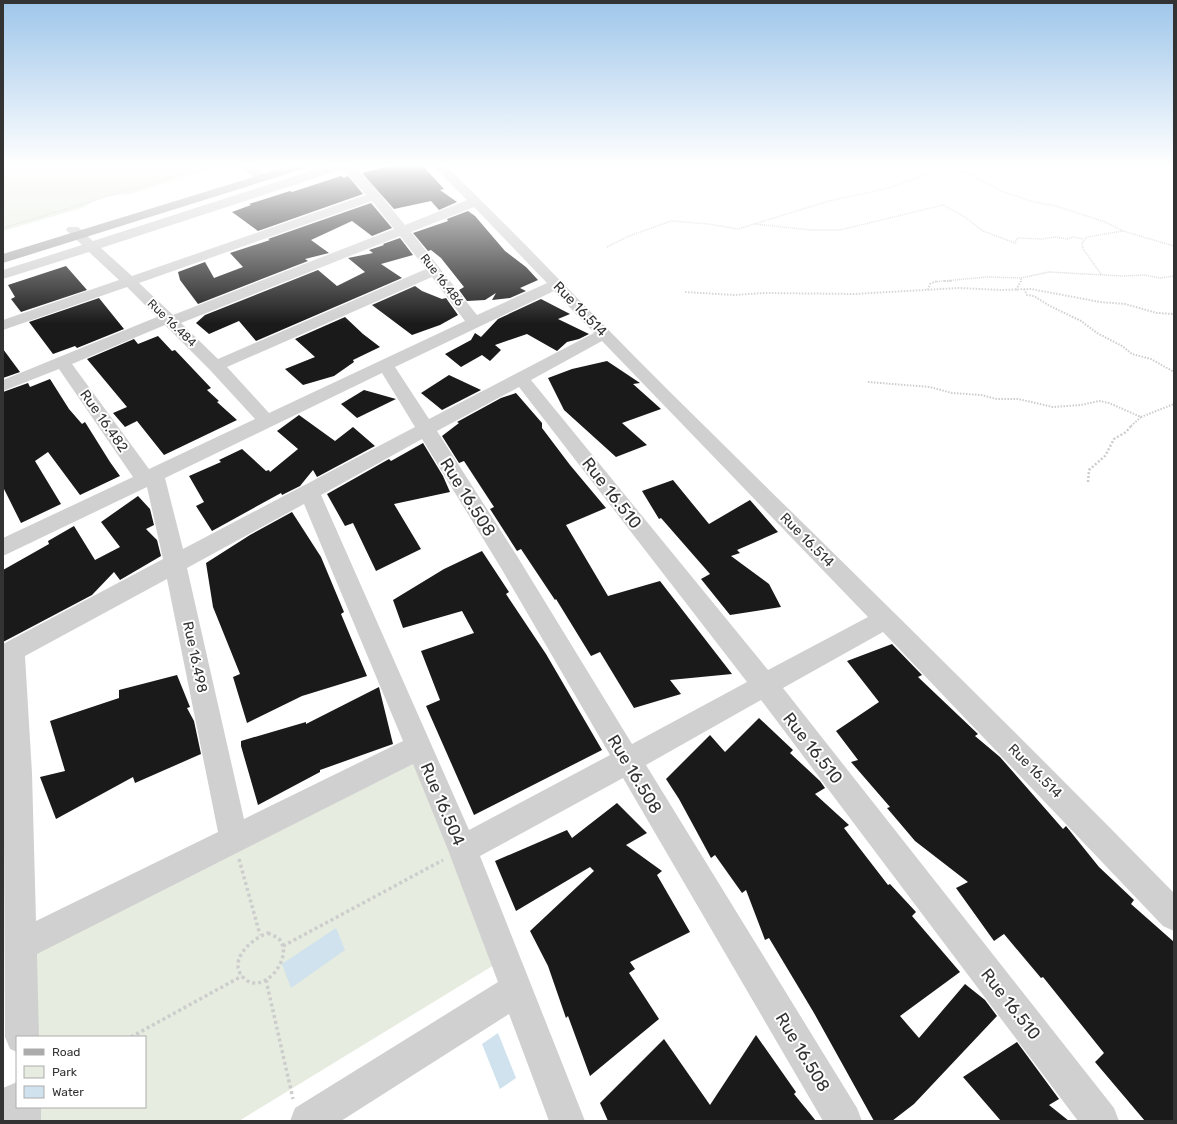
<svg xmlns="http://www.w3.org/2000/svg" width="1177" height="1124" font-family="Rubik,sans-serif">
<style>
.green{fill:#e6ecdf}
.water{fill:#cfe2ee}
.building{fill:#1a1a1a}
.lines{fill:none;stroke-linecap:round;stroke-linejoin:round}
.path-far3{stroke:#cdcdcd;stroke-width:1.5;stroke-dasharray:1 1;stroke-linecap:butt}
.path-far2{stroke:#cdcdcd;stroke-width:2;stroke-dasharray:1.5 1.5;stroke-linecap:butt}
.path-far1{stroke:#cdcdcd;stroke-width:2.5;stroke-dasharray:2 2;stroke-linecap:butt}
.path{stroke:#cdcdcd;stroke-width:3.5;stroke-dasharray:3 3;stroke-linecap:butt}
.minor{fill:#d0d0d0;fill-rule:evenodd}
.major{fill:#ababab;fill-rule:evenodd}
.labels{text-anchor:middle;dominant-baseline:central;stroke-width:4;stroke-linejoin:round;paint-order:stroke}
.far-street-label{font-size:12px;fill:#333;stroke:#fff}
.street-label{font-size:14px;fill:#333;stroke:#fff}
.near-street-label{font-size:17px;fill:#333;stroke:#fff}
</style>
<rect width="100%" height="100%" fill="#fff"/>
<g class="green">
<path d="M3,166h218l-94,29c-13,-2 -32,4 -42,12l-82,24z"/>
<path d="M413,762l81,203 -255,156h-208v-14h114v-70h-116l-2,-86z"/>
</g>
<g class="water">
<path d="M336,928l9,22 -54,38 -9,-24z"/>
<path d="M498,1033l18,45 -16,11 -18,-45z"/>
</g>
<g class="building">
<path d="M389,166h34l21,23 -4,1 17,12 -18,8 -8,-9 -37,8 -32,-36z"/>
<path d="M341,176l3,2 4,-2 15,18 -105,37 -26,-19 19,-7 -2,-1 41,-13 2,1z"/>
<path d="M371,203l21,25 -20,8 -20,-15 -41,19 18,13 -24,6 3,2 -110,43 -18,-24 -2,-8 27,-10 9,16 29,-11 -13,-14 40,-13 -2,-1z"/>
<path d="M468,211l7,5 30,35 21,16 12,13 -18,8 6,3 -16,7 -18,2 4,-7 -11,7 -18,1 -8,-11 5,-3 -23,-29 -10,-8 -3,1 -15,-18 35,-12 -1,-2z"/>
<path d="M400,238l13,17 -32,9 21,14 -146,63 -17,-20 -30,13 -13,-11 9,-8 113,-45 19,16 28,-14 -17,-14 25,-5 -4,-3 15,-5 -1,-1z"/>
<path d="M66,266l21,24 -66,22 -10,-13 4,-2 -7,-12z"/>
<path d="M415,286l7,5 20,8 4,-1 12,17 -18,10 -28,10 -40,-30z"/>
<path d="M99,298l25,31 -47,19 -2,-2 -22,8 -24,-32z"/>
<path d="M541,299l29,15 -12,5 31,15 -10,5 -12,3 -10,9 -30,-17 -32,11 6,5 -11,11 -8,-6 -21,12 -16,-13 26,-14 4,-7 6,4 17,-18z"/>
<path d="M345,317l18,17 17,13 -27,13 1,2 -20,14 -31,9 -18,-16 30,-12 -20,-18z"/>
<path d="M158,336l14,15 3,-1 36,38 -4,2 12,11 -2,1 20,18 -73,35 -27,-34 -12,6 -12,-14 14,-6 -40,-48 47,-20 4,5z"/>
<path d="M3,349l17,23 -17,6z"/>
<path d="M607,361l33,22 -7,1 28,25 -39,14 25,22 -31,12 -52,-47 -16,-32 24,-9z"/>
<path d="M449,375l32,15 -39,20 -21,-17z"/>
<path d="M50,379l19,30 13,15 3,-2 25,40 10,14 -40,19 -32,-43 -13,9 26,43 -40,19 -18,-36v-95l25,-9 2,4z"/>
<path d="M364,390l32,9 -39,19 -16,-14z"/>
<path d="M516,393l26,30v5l28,37 36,43 -40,17 42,71 52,-15 72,93 -62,6 11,14 -47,14 -34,-56 -9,4 -35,-57 -1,1 -34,-51 -4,2 -27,-42 4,-2 -30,-46 -5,2 -17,-27 17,-13 -2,-1 44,-24z"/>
<path d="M299,415l36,26 18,-14 22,19 -58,31 -4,-7 -13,16 -18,9 -1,-2 -69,38 -16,-25 8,-4 -15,-26 32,-14 -2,-2 23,-11 24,22 3,-1 1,2 28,-23 -21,-18z"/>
<path d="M423,443l20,33 7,16 -56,12 27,45 -45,22 -23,-48 -8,3 -18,-32 62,-35 2,2z"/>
<path d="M673,480l36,44 41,-24 28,32 -41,18 3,3 -9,3 38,28 12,23 -51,8 -29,-36 9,-5 -49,-56 -2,1 -17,-28z"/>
<path d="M138,496l12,13 4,16 -8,4 11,11 4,16 -41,24 -6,-8 -22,23 -89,47v-72l46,-26 -1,-3 26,-15 21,34 25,-13 -19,-25z"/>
<path d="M292,512l29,45 23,55 -3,2 26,62 -65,20 -55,27 -14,-46 7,-3 -27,-67 -7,-44 44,-28z"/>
<path d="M482,551l27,41 -3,2 40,60 56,96 -128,65 -48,-109 14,-6 -19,-49 53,-18 -12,-22 -59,17 -10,-28 51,-31z"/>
<path d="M892,644l30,31 -4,2 60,57 -3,2 25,21 63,72 3,-3 33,41 35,33 -3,4 43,38v179h-29l-50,-59 9,-9 -61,-76 -2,1 -37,-44 -10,7 -38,-53 12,-6 -53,-41 -28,-33 3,-1 -39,-45 7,-2 -22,-29 43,-29 -32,-41z"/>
<path d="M177,675l13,32 -3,1 7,13 7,33 -66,29 -2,-6 -77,42 -16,-42 25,-6 -15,-50 69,-23v-8z"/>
<path d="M379,687l14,57 -73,26v2l-62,33 -17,-59v-5l65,-19v2z"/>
<path d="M759,718l34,32 -3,3 30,28 5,7 -10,6 34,31 -5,3 44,57 2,-1 26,28 -4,4 48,56 -60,44 19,22 46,-54 20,16 12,16 -83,88 -22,17h-18l-60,-108 -45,-75 -4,2 -19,-50 -4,3 -27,-38 -4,3 -32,-59 -13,-20 44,-44 15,17z"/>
<path d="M617,803l30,30 -21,12 36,26 -5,4 33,57 -60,30 5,7 -6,4 30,46 -69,57 -22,-60 -2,2 -18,-52 -18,-35 64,-60 -4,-4 -74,44 -21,-50 72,-31 5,8z"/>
<path d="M756,1035l40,57 -2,2 22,27h-208l-8,-18 64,-64 46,66z"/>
<path d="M1017,1042l42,57 -10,6 20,16h-68l-38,-44z"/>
</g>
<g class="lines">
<g class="path-far3">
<path d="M679,166l8,3 6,-3"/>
<path d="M942,166l26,7 33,18 33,11 22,4 49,16 18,9 51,15"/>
<path d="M754,224l58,6h28l103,-25 22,12 18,14 32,12 2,-5 25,1 13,-2 12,2 6,-2 10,2"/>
<path d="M3,228l205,-62"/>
<path d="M607,247l22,-11 42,-15 38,3 29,5 91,-28 60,-13 40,-15 6,-7"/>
<path d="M1101,274l-18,-25 -1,-6 5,-6 36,-6"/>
<path d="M933,282l54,-5 34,1"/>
<path d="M1021,282v-4l28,-6 73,4 23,-1 15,3 14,-2"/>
</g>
<g class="path-far2">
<path d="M944,281h9"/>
<path d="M1024,289l3,6 7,1 14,9 33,16 16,12 25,13 10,8 19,5 23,13"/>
<path d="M928,290l2,-6 7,-3"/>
<path d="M1016,290l5,-9"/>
<path d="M685,292l49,3 30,-2 90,1 105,-6 42,2 30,-1 69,13 25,2 32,9 17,1"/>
<path d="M868,382l62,5 22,6 29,2 16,4h21l35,8 28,-2 18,-4 10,2 32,14 33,-13"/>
<path d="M1131,426l10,-9"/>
</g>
<path class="path-far1" d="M1088,482l1,-12 16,-14 9,-17 12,-7 6,-7"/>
<g class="path">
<path d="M239,859l21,76"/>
<path d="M268,933c3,2 8,3 11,6 16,17 -15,57 -34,40 -20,-17 7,-41 23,-46z"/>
<path d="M283,946l160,-86"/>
<path d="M266,980l27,119"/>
<path d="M131,1037l111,-61"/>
</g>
<g class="minor">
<path d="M238,166h15l11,8 -2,3h-8z"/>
<path d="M326,166h28l25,27 26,32 62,-25 -34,-34h13c77,74 150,153 226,228 168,166 337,330 502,499v38l-11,-5 -280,-294 -100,56 331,420 5,13h-41l-317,-421 -115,65 211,343 5,13h-39l-200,-343 -143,78 105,265h-36l-40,-107 -168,107h-51l5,-13 203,-126 -50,-132 -35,-86 -376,190 2,83h-22v15l-7,-3 -5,-12 -2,-393 160,-85 -16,-72 -144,69v-18l130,-61 -74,-108 -56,22v-11l154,-63 -30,-30 -124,43v-10l116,-40 -30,-28 -86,27v-9l79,-25 -16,-15 2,-3h10l15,14zM343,169l23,26 -234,81 -31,-28zM372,201l22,28 -221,86 -34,-32zM474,207l73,76 -70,32 -66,-83zM400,236l26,33 -208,90 -37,-36zM432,277l33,44 -196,92 -42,-46zM554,291l40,42 -165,86 -34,-52zM165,325l45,45 45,49 -106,50 -77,-105zM602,341l266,276 -100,53 -237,-290zM382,373l33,54 -232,122 -18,-71zM519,387l228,295 -115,62 -115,-188 -80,-125zM422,439l79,129 109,187 -141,75 -148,-335zM304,504l99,237 -159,78 -57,-251zM167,579l51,253 -182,89 -4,-148 -7,-117z"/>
<path d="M17,1082v25h24v14h-38v-33z"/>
</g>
<path class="major" d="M289,166h19l-2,2 -303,95v-9z"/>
</g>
<linearGradient id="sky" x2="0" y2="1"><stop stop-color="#9ec6ea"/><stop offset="0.51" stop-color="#fff"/><stop offset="1" stop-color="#fff" stop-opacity="0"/></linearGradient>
<rect width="1177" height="324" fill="url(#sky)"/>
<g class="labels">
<g class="far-street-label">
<text transform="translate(442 280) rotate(52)">Rue 16.486</text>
<text transform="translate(172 323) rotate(44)">Rue 16.484</text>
</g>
<g class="street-label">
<text transform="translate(580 309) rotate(46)">Rue 16.514</text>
<text transform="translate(104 421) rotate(55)">Rue 16.482</text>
<text transform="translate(807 540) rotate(45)">Rue 16.514</text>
<text transform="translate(195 657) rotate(78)">Rue 16.498</text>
<text transform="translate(1035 771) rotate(45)">Rue 16.514</text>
</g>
<g class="near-street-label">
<text transform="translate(612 493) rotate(52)">Rue 16.510</text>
<text transform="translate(468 497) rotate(58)">Rue 16.508</text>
<text transform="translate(813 748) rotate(52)">Rue 16.510</text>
<text transform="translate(635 774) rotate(59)">Rue 16.508</text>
<text transform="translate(443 804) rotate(67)">Rue 16.504</text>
<text transform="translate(1011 1004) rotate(52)">Rue 16.510</text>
<text transform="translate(803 1052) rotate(59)">Rue 16.508</text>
</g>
</g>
<rect width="1177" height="1124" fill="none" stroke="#333333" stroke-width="8"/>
<rect x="16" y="1036" width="130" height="72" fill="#ffffff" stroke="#adadad"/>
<rect x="24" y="1049" width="20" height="6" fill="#ababab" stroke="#adadad"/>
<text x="52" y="1056" font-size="12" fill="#333333">Road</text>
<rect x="24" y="1066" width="20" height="12" fill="#e6ecdf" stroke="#adadad"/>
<text x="52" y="1076" font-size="12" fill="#333333">Park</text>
<rect x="24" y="1086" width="20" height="12" fill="#cfe2ee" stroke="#adadad"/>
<text x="52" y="1096" font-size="12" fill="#333333">Water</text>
</svg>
